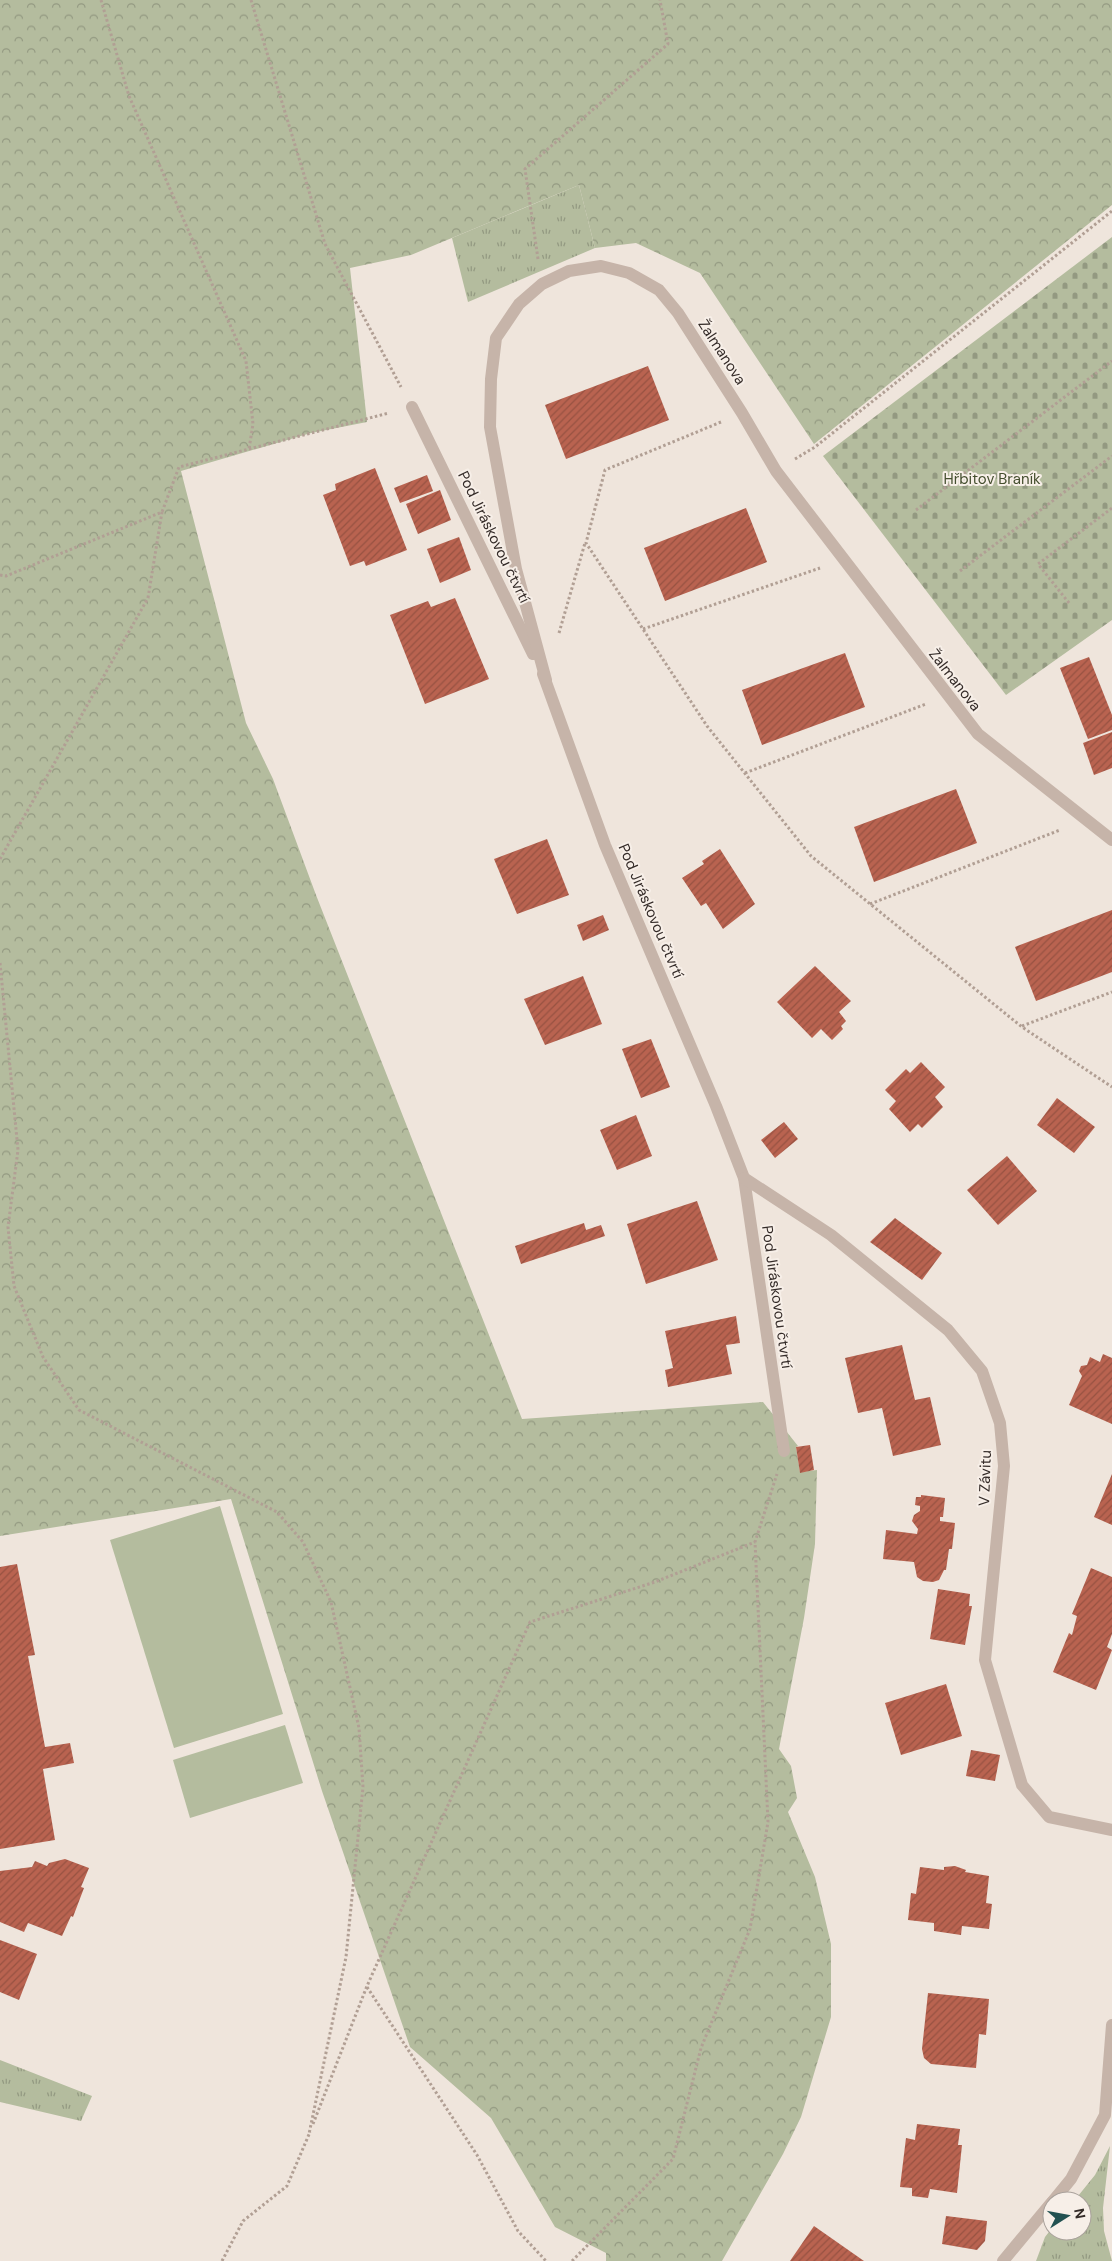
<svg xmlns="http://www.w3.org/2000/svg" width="1112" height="2261" font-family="'DM Sans',sans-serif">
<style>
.grass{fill:url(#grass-tufts)}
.forest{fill:url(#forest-crowns)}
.cemetery{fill:url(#cemetery-stones)}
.pitch{fill:#b4bc9e}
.building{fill:url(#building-hatch)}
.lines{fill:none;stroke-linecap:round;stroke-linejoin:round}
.path{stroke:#b19f94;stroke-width:3;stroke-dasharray:2.5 2.5;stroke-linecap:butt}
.minor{stroke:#c6b4a9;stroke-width:12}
.labels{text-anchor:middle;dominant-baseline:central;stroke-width:4;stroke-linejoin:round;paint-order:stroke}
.street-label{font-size:15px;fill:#342b28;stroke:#f7efe8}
.park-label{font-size:15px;fill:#454f2f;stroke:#f7efe8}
</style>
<defs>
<pattern id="grass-tufts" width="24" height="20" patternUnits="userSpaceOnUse" patternTransform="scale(1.25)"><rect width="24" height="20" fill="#b4bc9e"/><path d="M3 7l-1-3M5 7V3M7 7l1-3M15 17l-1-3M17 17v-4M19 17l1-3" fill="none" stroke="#939981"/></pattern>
<pattern id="forest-crowns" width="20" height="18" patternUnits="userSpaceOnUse" patternTransform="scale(1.25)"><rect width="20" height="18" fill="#b4bc9e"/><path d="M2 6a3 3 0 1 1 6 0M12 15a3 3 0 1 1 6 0" fill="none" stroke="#939981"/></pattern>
<pattern id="cemetery-stones" width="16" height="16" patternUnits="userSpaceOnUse" patternTransform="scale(1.25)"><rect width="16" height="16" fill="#b4bc9e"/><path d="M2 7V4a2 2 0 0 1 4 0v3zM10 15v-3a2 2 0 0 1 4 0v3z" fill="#939981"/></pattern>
<pattern id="building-hatch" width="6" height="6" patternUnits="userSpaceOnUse" patternTransform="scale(1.25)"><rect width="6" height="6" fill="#b96350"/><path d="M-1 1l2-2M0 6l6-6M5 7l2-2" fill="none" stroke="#975242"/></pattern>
</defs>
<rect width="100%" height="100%" fill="#efe5dc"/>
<g class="grass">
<path d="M579,185l16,63 -127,54 -16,-64z"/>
<path d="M0,2060l92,36 -11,25 -81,-19z"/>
<path d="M1110,2146l-7,62 1,23 8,30h-76l9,-24 7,-9v3h30v-30h-8l21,-26z"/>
</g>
<path class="forest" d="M0,0h1112v205l-298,239 -114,-171 -64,-30 -41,5 -16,-63 -168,70 -61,13 17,154 -56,11 -130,38 65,252 27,56 43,116 206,524 241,-17 35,44 -2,1 4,25 17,-2 -2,74 -11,74 -25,131 12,17 6,32 -9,14 27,65 16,67v73l-30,100 -18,37 -61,107h-116v-8l-51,-26 -64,-109 -81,-71 -88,-256 -91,-292 -231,37z"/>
<path class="cemetery" d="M1112,237v383l-106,75 -183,-239z"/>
<g class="pitch">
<path d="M220,1506l63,208 -109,34 -64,-208z"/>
<path d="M285,1725l18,58 -113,35 -17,-58z"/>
</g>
<g class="building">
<path d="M648,366l21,54 -103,39 -21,-54z"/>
<path d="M375,468l32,82 -41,16 -2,-5 -14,5 -27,-71 13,-5 -1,-6z"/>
<path d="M427,475l6,16 -33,12 -6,-15z"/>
<path d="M440,490l11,30 -33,14 -12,-30z"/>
<path d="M746,508l21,54 -102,39 -21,-53z"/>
<path d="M459,537l12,33 -31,13 -13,-34z"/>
<path d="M455,598l34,81 -64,25 -35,-89 38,-14 3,6z"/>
<path d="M845,653l20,54 -103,38 -20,-55z"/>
<path d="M1089,657l23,58v15l-24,9 -28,-71z"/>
<path d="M1112,732v36l-18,7 -11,-32z"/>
<path d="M956,789l21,54 -103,39 -20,-55z"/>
<path d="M547,839l22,56 -52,19 -23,-55z"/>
<path d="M720,849l35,55 -32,25 -17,-26 -5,3 -19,-28 22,-14 -2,-3z"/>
<path d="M1112,910v62l-76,29 -21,-54z"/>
<path d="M603,915l6,15 -26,11 -6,-16z"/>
<path d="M815,966l36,35 -12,11 7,9 -5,5 2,3 -11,11 -11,-11 -9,9 -35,-36z"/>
<path d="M583,976l19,48 -57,21 -21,-46z"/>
<path d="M651,1039l19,48 -29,11 -19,-49z"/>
<path d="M921,1062l24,25 -10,10 8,10 -21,21 -4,-4 -8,8 -21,-23 7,-8 -11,-11 21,-21 4,4z"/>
<path d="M1057,1098l38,29 -21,26 -37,-28z"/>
<path d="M636,1115l16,41 -35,14 -17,-40z"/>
<path d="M784,1122l14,17 -23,19 -14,-18z"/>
<path d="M1007,1156l30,35 -39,34 -31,-35z"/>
<path d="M697,1201l21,59 -72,24 -19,-60z"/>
<path d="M895,1218l47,35 -20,27 -52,-38z"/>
<path d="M584,1223l2,7 15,-5 4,11 -84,28 -6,-18z"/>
<path d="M736,1316l4,27 -14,2 6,29 -64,13 -3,-17 8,-2 -8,-37z"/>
<path d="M902,1345l13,55 15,-3 11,48 -48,11 -11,-48 -24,5 -13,-55z"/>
<path d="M1103,1354l9,4v66l-43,-19 13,-29 -3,-5 2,-5 6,-1 3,-8 10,5z"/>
<path d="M810,1445l4,25 -14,3 -4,-26z"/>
<path d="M1112,1474v51l-18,-8z"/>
<path d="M921,1495l24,3 -2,19h-3v4l15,2 -3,26h-3l-3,21h-2l-5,10 -6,2 -10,-1 -6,-4 -3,-15 -31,-3 3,-29 31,4 1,-5 -6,-8 2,-6 6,-4v-5l-5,-1 1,-8h5z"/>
<path d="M17,1564l18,91 -7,1 17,91 25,-4 4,20 -31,6 12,71 -55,9v-282z"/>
<path d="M1091,1568l21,9v57l-5,13 5,3 -16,40 -43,-18 16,-39 3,2 5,-19 -5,-2z"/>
<path d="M938,1589l32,5 -1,12h3l-7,39 -35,-6z"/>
<path d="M946,1684l16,52 -61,19 -16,-52z"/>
<path d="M971,1750l29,5 -5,26 -29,-5z"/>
<path d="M65,1859l24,9 -8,19 3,1 -11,29 -2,-1 -9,20 -34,-13 -4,9 -24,-10v-51l32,-4 3,-6 12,5 2,-3z"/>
<path d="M955,1866l11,4 -1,2 24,4 -3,27 6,1 -3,25 -27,-3 -1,9 -27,-4v-8l-26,-3 3,-27 5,1 4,-27 24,3v-3z"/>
<path d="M0,1940l37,14 -18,46 -19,-8z"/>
<path d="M928,1993l61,6 -3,36 -7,-1 -3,34 -45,-4 -7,-6 -2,-9z"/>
<path d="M917,2124l43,5 -2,16h4l-5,48 -27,-4 -2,9 -16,-2v-8l-12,-1 6,-49 9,2z"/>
<path d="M946,2216l41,5 -2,20 -8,9 -35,-6z"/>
<path d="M814,2226l50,35h-74z"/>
</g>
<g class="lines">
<g class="path">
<path d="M101,0l28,96 117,265 7,63 -4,25"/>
<path d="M251,0l74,244 76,143"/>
<path d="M538,259l-13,-90 143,-125 -8,-44"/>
<path d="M721,422l-116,48 -19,73 121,183 104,130 211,171 90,60"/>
<path d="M795,459l20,-12 297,-236"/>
<path d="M916,510l196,-149"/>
<path d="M960,571l152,-115"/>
<path d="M0,575l6,1 156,-64 17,-45 210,-54"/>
<path d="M1069,603l-31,-39 74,-56"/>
<path d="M643,629l177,-61"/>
<path d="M559,633l26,-90"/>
<path d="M745,773l181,-69"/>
<path d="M0,859l148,-261 14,-86"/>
<path d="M870,904l190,-74"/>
<path d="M0,963l18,187 -10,77 6,59 29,71 36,53 198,102 26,30 28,60 28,126 4,59 -17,170 -37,177"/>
<path d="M1022,1026l90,-34"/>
<path d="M367,1987l110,168 41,76 28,30"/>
<path d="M313,2124l54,-138 163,-364 125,-40 100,-40"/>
<path d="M222,2261l21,-40 44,-35 23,-54"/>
<path d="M572,2261l101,-102 28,-111 49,-119 18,-107 -13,-280 22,-68"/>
</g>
<g class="minor">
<path d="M412,407l121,247"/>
<path d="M543,674l62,171 111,261 28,72 40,273"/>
<path d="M546,680l-30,-111 -26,-142 1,-48 5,-41 23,-34 23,-20 27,-13 32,-5 28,7 30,17 19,23 64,100 34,58 202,263 134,106"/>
<path d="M744,1178l87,57 117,95 34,41 18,52 4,43 -19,194 37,125 27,32 63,13"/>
<path d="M1053,2201l18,-22 34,-64 7,-90"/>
<path d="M1003,2261l49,-59"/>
</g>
</g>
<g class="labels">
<g class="street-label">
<text transform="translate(722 352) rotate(57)">Žalmanova</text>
<text transform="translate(494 537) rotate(64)">Pod Jiráskovou čtvrtí</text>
<text transform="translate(955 680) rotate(52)">Žalmanova</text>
<text transform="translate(651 911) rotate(67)">Pod Jiráskovou čtvrtí</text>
<text transform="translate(777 1297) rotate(82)">Pod Jiráskovou čtvrtí</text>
<text transform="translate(985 1478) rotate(-88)">V Závitu</text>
</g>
<g class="park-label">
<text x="992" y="479">Hřbitov Braník</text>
</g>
</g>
<g transform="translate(1067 2216) rotate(79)"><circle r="24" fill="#f7efe8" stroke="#a9a19b"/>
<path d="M0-4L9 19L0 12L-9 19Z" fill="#225151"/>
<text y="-8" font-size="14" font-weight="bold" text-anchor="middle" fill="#342b28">N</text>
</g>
</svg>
